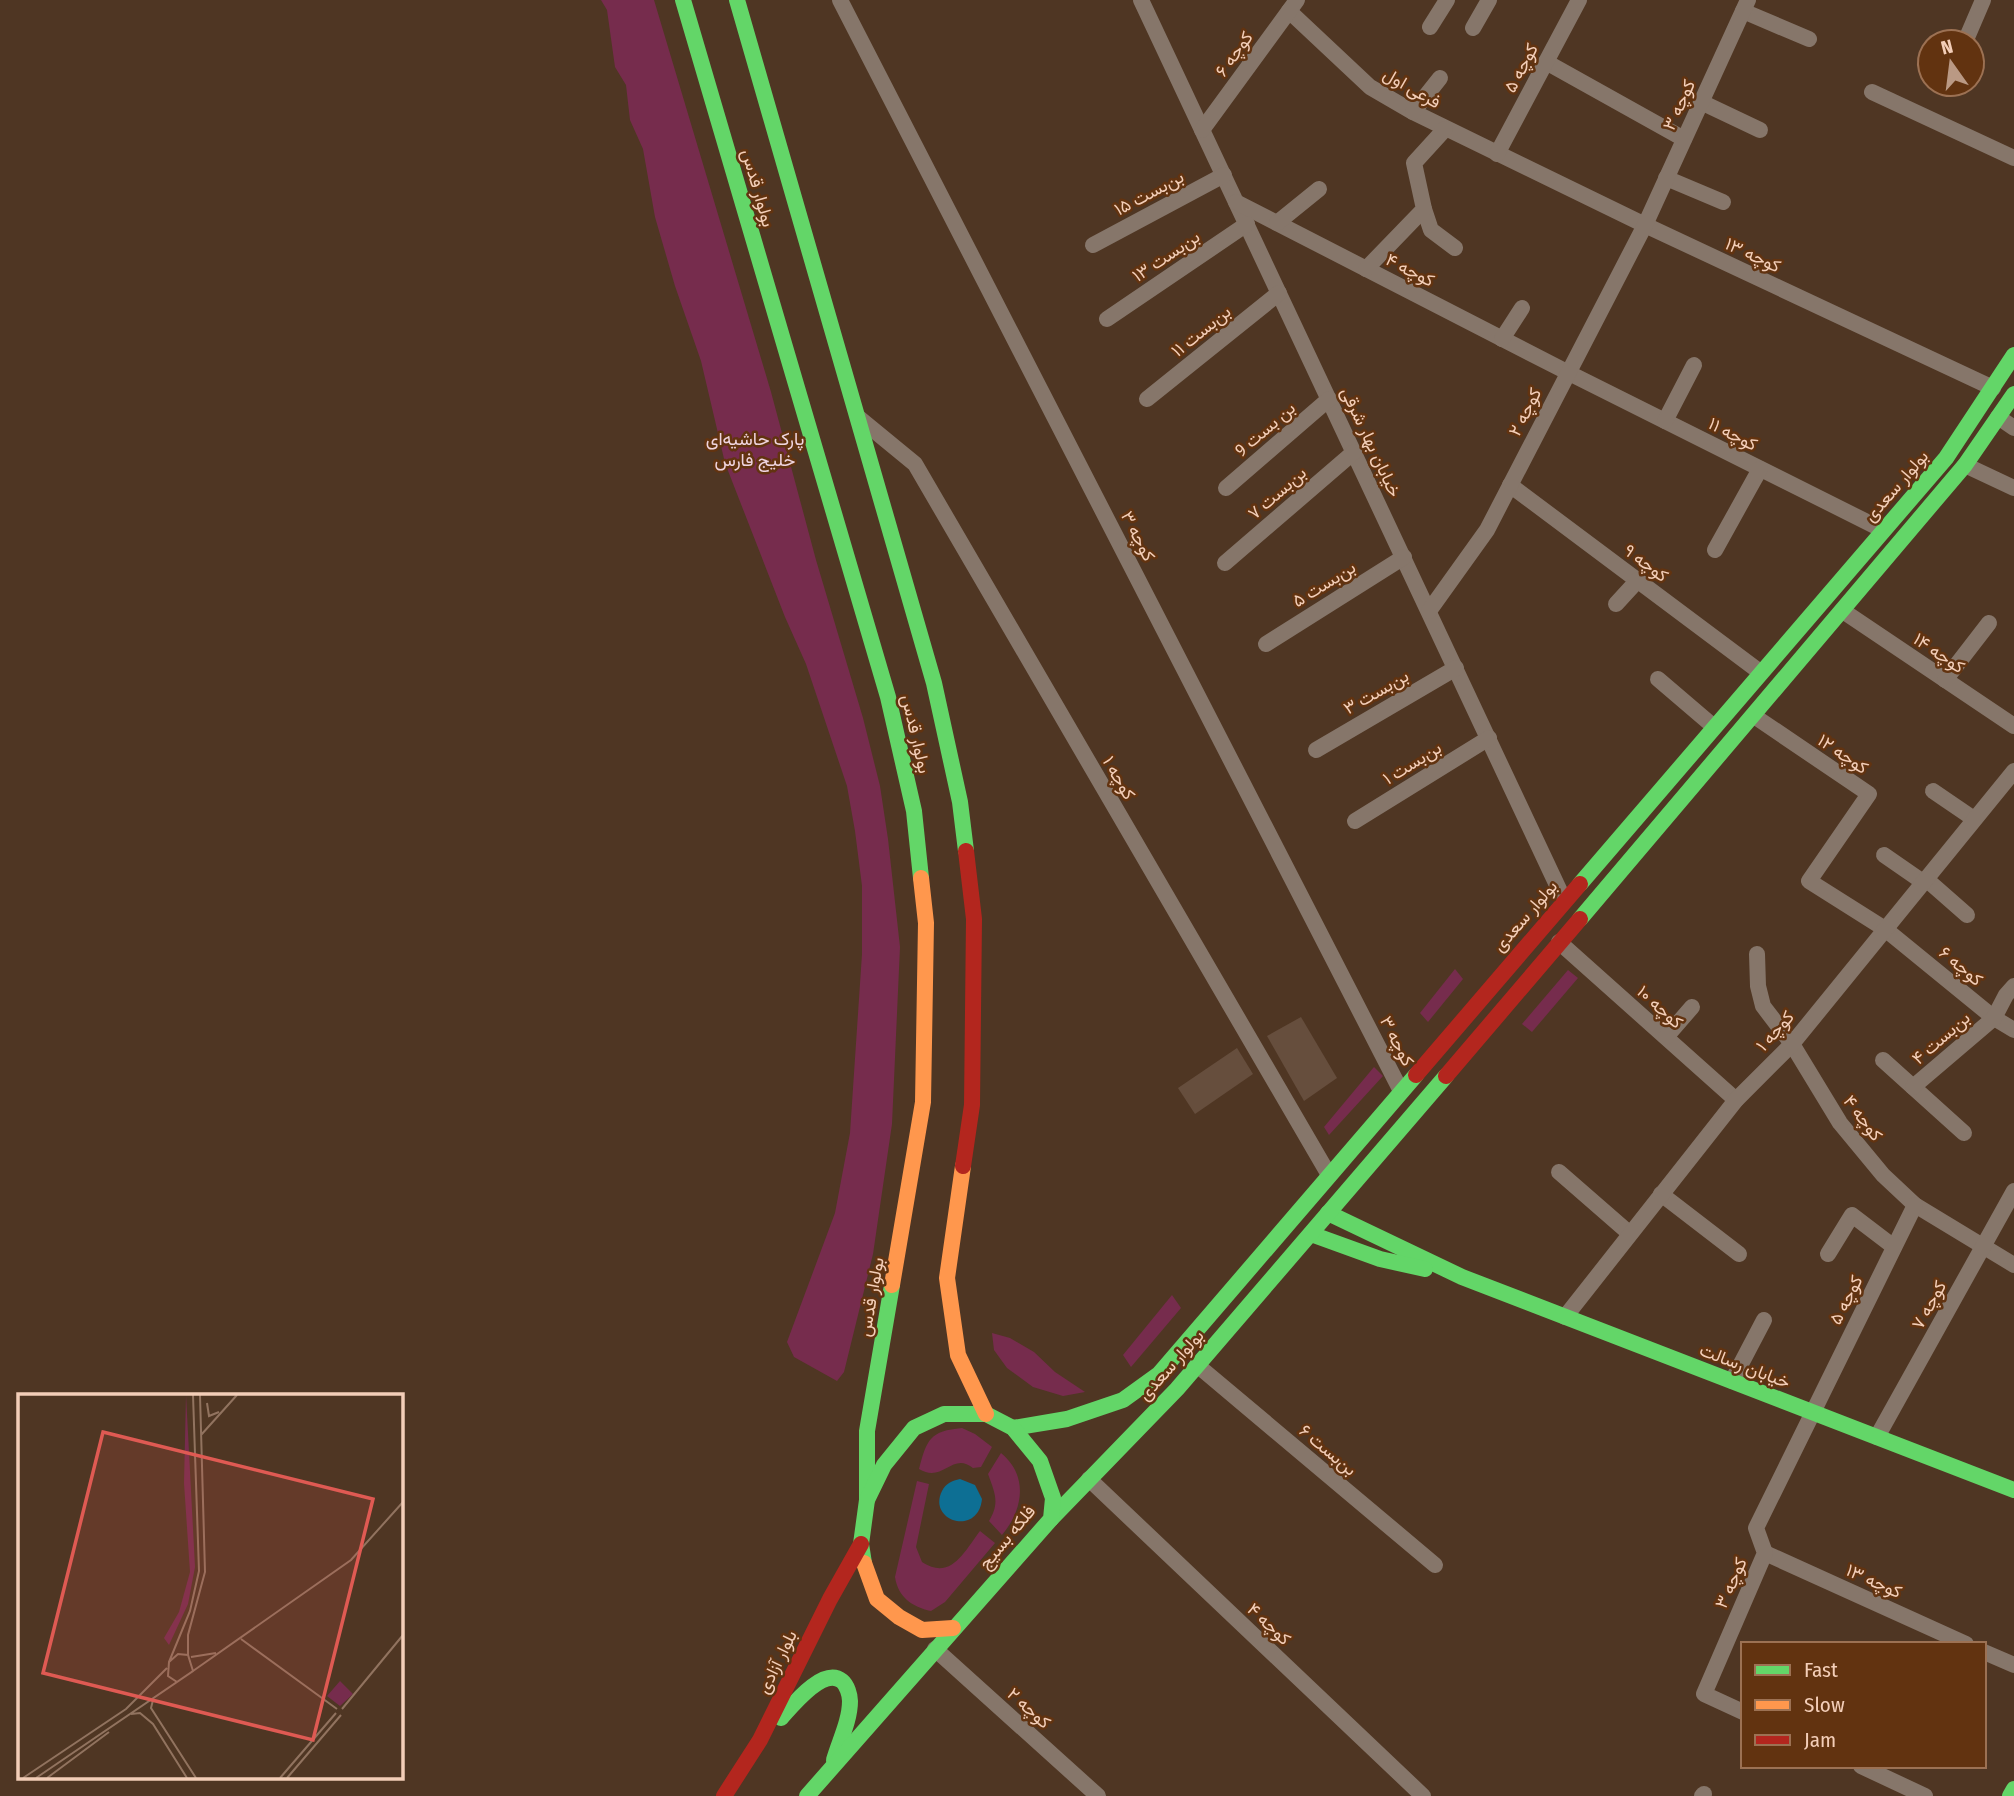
<svg xmlns="http://www.w3.org/2000/svg" width="2014" height="1796" font-family="'Fira Sans Condensed',Vazirmatn,sans-serif">
<style>
.green{fill:#762c4d}
.water{fill:#0d6f94}
.building{fill:#664e3d}
.lines{fill:none;stroke-linecap:round;stroke-linejoin:round}
.street{stroke:#86766a;stroke-width:16}
.fast{stroke:#63d668;stroke-width:16}
.slow{stroke:#ff974d;stroke-width:16}
.jam{stroke:#b3261e;stroke-width:16}
.labels{text-anchor:middle;dominant-baseline:central;stroke-width:5;stroke-linejoin:round;paint-order:stroke}
.street-label{font-size:18px;fill:#f3ceb8;stroke:#623310}
.park-label{font-size:18px;fill:#efd4df;stroke:#623310}
.inset-road{fill:none;stroke:#91735f;stroke-width:2}
.view{fill:#df5a53;fill-opacity:0.15;stroke:#df5a53;stroke-width:3.5}
.inset-edge{fill:none;stroke:#f3ceb8;stroke-width:3.5}
</style>
<rect width="100%" height="100%" fill="#4f3623"/>
<g class="green">
<path d="M601,0h53l117,392 45,168 47,158 17,68 8,53 12,108 -8,177 -19,130 -29,118 -7,9 -43,-24 -7,-15 48,-129 15,-80 12,-179v-68l-7,-55 -8,-45 -41,-122 -21,-47 -60,-154 -24,-102 -26,-75 -20,-69 -12,-68 -13,-29 -4,-35 -11,-18 -8,-57z"/>
<path d="M1455,969l8,10 -35,43 -8,-9z"/>
<path d="M1568,970l10,8 -46,54 -10,-8z"/>
<path d="M1374,1067l9,9 -54,59 -5,-8z"/>
<path d="M1172,1295l9,13 -50,59 -8,-12z"/>
<path d="M992,1333l18,5 24,14 21,20 30,20 -22,4 -30,-9 -26,-19 -13,-18z"/>
<path d="M962,1428l13,6 17,13 -11,20 -8,1c-21,-17 -30,16 -54,1 8,-30 11,-38 43,-41z"/>
<path d="M1001,1453c28,23 22,57 1,82l-13,-14c11,-18 6,-28 -1,-47z"/>
<path d="M917,1481l12,3 -13,63 6,15c29,19 42,-10 58,-31l15,12 -50,59 -14,9c-19,-4 -33,-14 -36,-34z"/>
</g>
<path class="water" d="M960,1479l15,6 7,14c-4,38 -55,22 -40,-8 4,-8 10,-10 18,-12z"/>
<g class="building">
<path d="M1301,1017l36,61 -33,23 -37,-65z"/>
<path d="M1237,1048l16,26 -58,40 -17,-26z"/>
</g>
<g class="lines">
<g class="street">
<path d="M840,0l561,1091"/>
<path d="M1141,0l423,900"/>
<path d="M1289,11l81,76 43,25 232,113 348,163"/>
<path d="M1743,11l66,28"/>
<path d="M1430,27l17,-27"/>
<path d="M1473,28l16,-28"/>
<path d="M1965,42l18,-42"/>
<path d="M1546,62l138,77"/>
<path d="M1872,92l142,66"/>
<path d="M1701,102l59,28"/>
<path d="M1413,112l27,-34"/>
<path d="M1202,130l95,-130"/>
<path d="M1497,154l82,-154"/>
<path d="M1666,178l57,24"/>
<path d="M1236,202l331,170 316,158"/>
<path d="M1424,209l7,21 24,18"/>
<path d="M1277,223l42,-34"/>
<path d="M1093,245l131,-70"/>
<path d="M1366,269l58,-60 -10,-46 31,-34"/>
<path d="M1107,319l140,-95"/>
<path d="M1502,339l20,-31"/>
<path d="M1147,399l132,-106"/>
<path d="M1998,417l16,11"/>
<path d="M859,418l56,46 414,711"/>
<path d="M1665,421l29,-56"/>
<path d="M1965,465l49,23"/>
<path d="M1510,485l250,187"/>
<path d="M1226,488l103,-89"/>
<path d="M1715,550l45,-81"/>
<path d="M1225,563l129,-111"/>
<path d="M1616,604l22,-24"/>
<path d="M1429,611l58,-81 158,-305 103,-225"/>
<path d="M1843,611l171,115"/>
<path d="M1266,644l138,-87"/>
<path d="M1658,679l55,47"/>
<path d="M1945,680l44,-57"/>
<path d="M1754,716l115,78 -60,87 76,48 109,89 20,12"/>
<path d="M1316,750l140,-82"/>
<path d="M1933,791l41,28"/>
<path d="M1355,821l134,-83"/>
<path d="M1884,855l39,27"/>
<path d="M1926,879l41,36"/>
<path d="M1559,942l177,158"/>
<path d="M1757,954l1,32 5,20 29,38 48,79 43,52 32,30 99,60"/>
<path d="M1666,1037l26,-30"/>
<path d="M1883,1060l81,73"/>
<path d="M1913,1087l81,-69 12,-23 8,-9"/>
<path d="M1559,1172l70,61"/>
<path d="M1661,1194l78,60"/>
<path d="M1828,1254l24,-39 42,32"/>
<path d="M1565,1317l171,-217 56,-56 222,-273"/>
<path d="M1197,1365l238,200"/>
<path d="M1732,1381l32,-61"/>
<path d="M1877,1437l137,-246"/>
<path d="M1089,1479l334,317"/>
<path d="M1765,1553l201,91"/>
<path d="M935,1649l163,147"/>
<path d="M1984,1652l30,13"/>
<path d="M1743,1712l-39,-18 61,-141 -9,-25 159,-323"/>
<path d="M1861,1766l64,30"/>
<path d="M1702,1796l2,-2"/>
</g>
<g class="fast">
<path d="M683,0l205,697 26,114 7,67"/>
<path d="M737,0l197,683 26,119 6,49"/>
<path d="M1580,884l366,-426 68,-103"/>
<path d="M1580,919l385,-454 49,-71"/>
<path d="M1328,1213l134,64 552,213"/>
<path d="M1311,1234l69,25 45,10"/>
<path d="M1013,1428l54,-9 56,-19 36,-26 257,-299"/>
<path d="M867,1500v-69l25,-146"/>
<path d="M1051,1519l126,-130 269,-313"/>
<path d="M781,1718c11,-12 42,-52 61,-37 5,4 8,14 8,20 0,20 -11,41 -16,59"/>
<path d="M807,1796l244,-277 2,-21 -13,-37 -27,-33 -27,-14h-42l-30,14 -30,37 -17,35 -6,44 3,19"/>
<path d="M2010,1796l4,-7"/>
</g>
<g class="slow">
<path d="M963,1166l-16,112 11,77 28,59"/>
<path d="M892,1285l31,-183 3,-179 -5,-45"/>
<path d="M864,1563l13,36 22,18 23,13 31,-2"/>
</g>
<g class="jam">
<path d="M1416,1075l164,-191"/>
<path d="M1446,1076l134,-157"/>
<path d="M963,1166l9,-61 2,-186 -8,-68"/>
<path d="M724,1796l36,-56 70,-141 31,-55"/>
</g>
</g>
<g class="labels">
<g class="street-label">
<text transform="translate(1234 54) rotate(-54)">کوچه ۶</text>
<text transform="translate(1521 68) rotate(-62)">کوچه ۵</text>
<text transform="translate(1412 88) rotate(30)">فرعی اول</text>
<text transform="translate(1679 105) rotate(-65)">کوچه ۳</text>
<text transform="translate(758 188) rotate(74)">بولوار قدس</text>
<text transform="translate(1149 193) rotate(-28)">بن‌بست ۱۵</text>
<text transform="translate(1753 255) rotate(25)">کوچه ۱۳</text>
<text transform="translate(1166 256) rotate(-34)">بن‌بست ۱۳</text>
<text transform="translate(1410 270) rotate(27)">کوچه ۴</text>
<text transform="translate(1201 331) rotate(-39)">بن‌بست ۱۱</text>
<text transform="translate(1525 412) rotate(-63)">کوچه ۲</text>
<text transform="translate(1265 429) rotate(-41)">بن بست 9</text>
<text transform="translate(1733 434) rotate(27)">کوچه ۱۱</text>
<text transform="translate(1371 442) rotate(65)">خیابان بهار شرقی</text>
<text transform="translate(1896 486) rotate(-49)">بولوار سعدی</text>
<text transform="translate(1277 493) rotate(-41)">بن‌بست ۷</text>
<text transform="translate(1138 536) rotate(63)">کوچه ۳</text>
<text transform="translate(1646 563) rotate(37)">کوچه ۹</text>
<text transform="translate(1324 584) rotate(-32)">بن‌بست ۵</text>
<text transform="translate(1939 653) rotate(34)">کوچه ۱۴</text>
<text transform="translate(1376 692) rotate(-30)">بن‌بست ۳</text>
<text transform="translate(916 734) rotate(77)">بولوار قدس</text>
<text transform="translate(1843 754) rotate(34)">کوچه ۱۲</text>
<text transform="translate(1412 763) rotate(-32)">بن‌بست ۱</text>
<text transform="translate(1119 778) rotate(60)">کوچه ۱</text>
<text transform="translate(1525 916) rotate(-49)">بولوار سعدی</text>
<text transform="translate(1961 966) rotate(40)">کوچه ۶</text>
<text transform="translate(1660 1007) rotate(42)">کوچه ۱۰</text>
<text transform="translate(1775 1031) rotate(-48)">کوچه ۱</text>
<text transform="translate(1941 1038) rotate(-41)">بن‌بست ۴</text>
<text transform="translate(1397 1041) rotate(63)">کوچه ۳</text>
<text transform="translate(1863 1118) rotate(53)">کوچه ۴</text>
<text transform="translate(871 1297) rotate(-80)">بولوار قدس</text>
<text transform="translate(1846 1300) rotate(-63)">کوچه ۵</text>
<text transform="translate(1929 1305) rotate(-61)">کوچه ۷</text>
<text transform="translate(1171 1365) rotate(-48)">بولوار سعدی</text>
<text transform="translate(1745 1366) rotate(21)">خیابان رسالت</text>
<text transform="translate(1328 1450) rotate(40)">بن‌بست ۶</text>
<text transform="translate(1007 1537) rotate(-50)">فلکه بسیج</text>
<text transform="translate(1874 1581) rotate(24)">کوچه ۱۳</text>
<text transform="translate(1731 1583) rotate(-66)">کوچه ۳</text>
<text transform="translate(1269 1624) rotate(43)">کوچه ۴</text>
<text transform="translate(777 1662) rotate(-64)">بلوار آزادی</text>
<text transform="translate(1029 1708) rotate(42)">کوچه ۲</text>
</g>
<g class="park-label">
<text x="755" y="439">پارک حاشیه‌ای<tspan x="755" dy="21">خلیج فارس</tspan></text>
</g>
</g>
<g transform="translate(18 1394)">
<rect width="385" height="385" fill="#4f3623"/>
<path d="M168,1l9,172 -7,37 -19,41 -5,-7 15,-26 11,-40 -6,-89zM322,287l13,13 -13,12 -13,-10z" fill="#762c4d"/>
<path class="inset-road" d="M189,9l2,13 10,-4M183,41l36,-40M223,245l96,70M170,261v-20l17,-63 -5,-177M173,263l25,-4M151,268l21,-51 9,-40 -6,-176M175,277l158,-111 52,-58M135,306l-2,8 45,70M324,315l61,-74M113,320l9,-1 13,11 34,54M5,384l103,-69 41,-41M18,384l157,-107 -5,-16 -10,-1 -9,8 -1,14 9,6M29,384l62,-46M262,384l56,-65M269,384l54,-63"/>
<path class="view" d="M85,38l270,67 -60,241 -270,-67z"/>
<rect width="385" height="385" class="inset-edge"/>
</g>
<rect x="1741" y="1642" width="245" height="126" fill="#623310" stroke="#9c7153" stroke-width="2"/>
<rect x="1755" y="1665" width="35" height="10" fill="#63d668" stroke="#9c7153" stroke-width="2"/>
<text x="1804" y="1677" font-size="21" fill="#f3ceb8">Fast</text>
<rect x="1755" y="1700" width="35" height="10" fill="#ff974d" stroke="#9c7153" stroke-width="2"/>
<text x="1804" y="1712" font-size="21" fill="#f3ceb8">Slow</text>
<rect x="1755" y="1735" width="35" height="10" fill="#b3261e" stroke="#9c7153" stroke-width="2"/>
<text x="1804" y="1747" font-size="21" fill="#f3ceb8">Jam</text>
<g transform="translate(1951 63) rotate(346)"><circle r="33" fill="#623310" stroke="#9c7153" stroke-width="2"/>
<path d="M0-5L12 26L0 18L-12 26Z" fill="#ba9984"/>
<text y="-10" font-size="19" font-weight="bold" text-anchor="middle" fill="#f3ceb8">N</text>
</g>
</svg>
